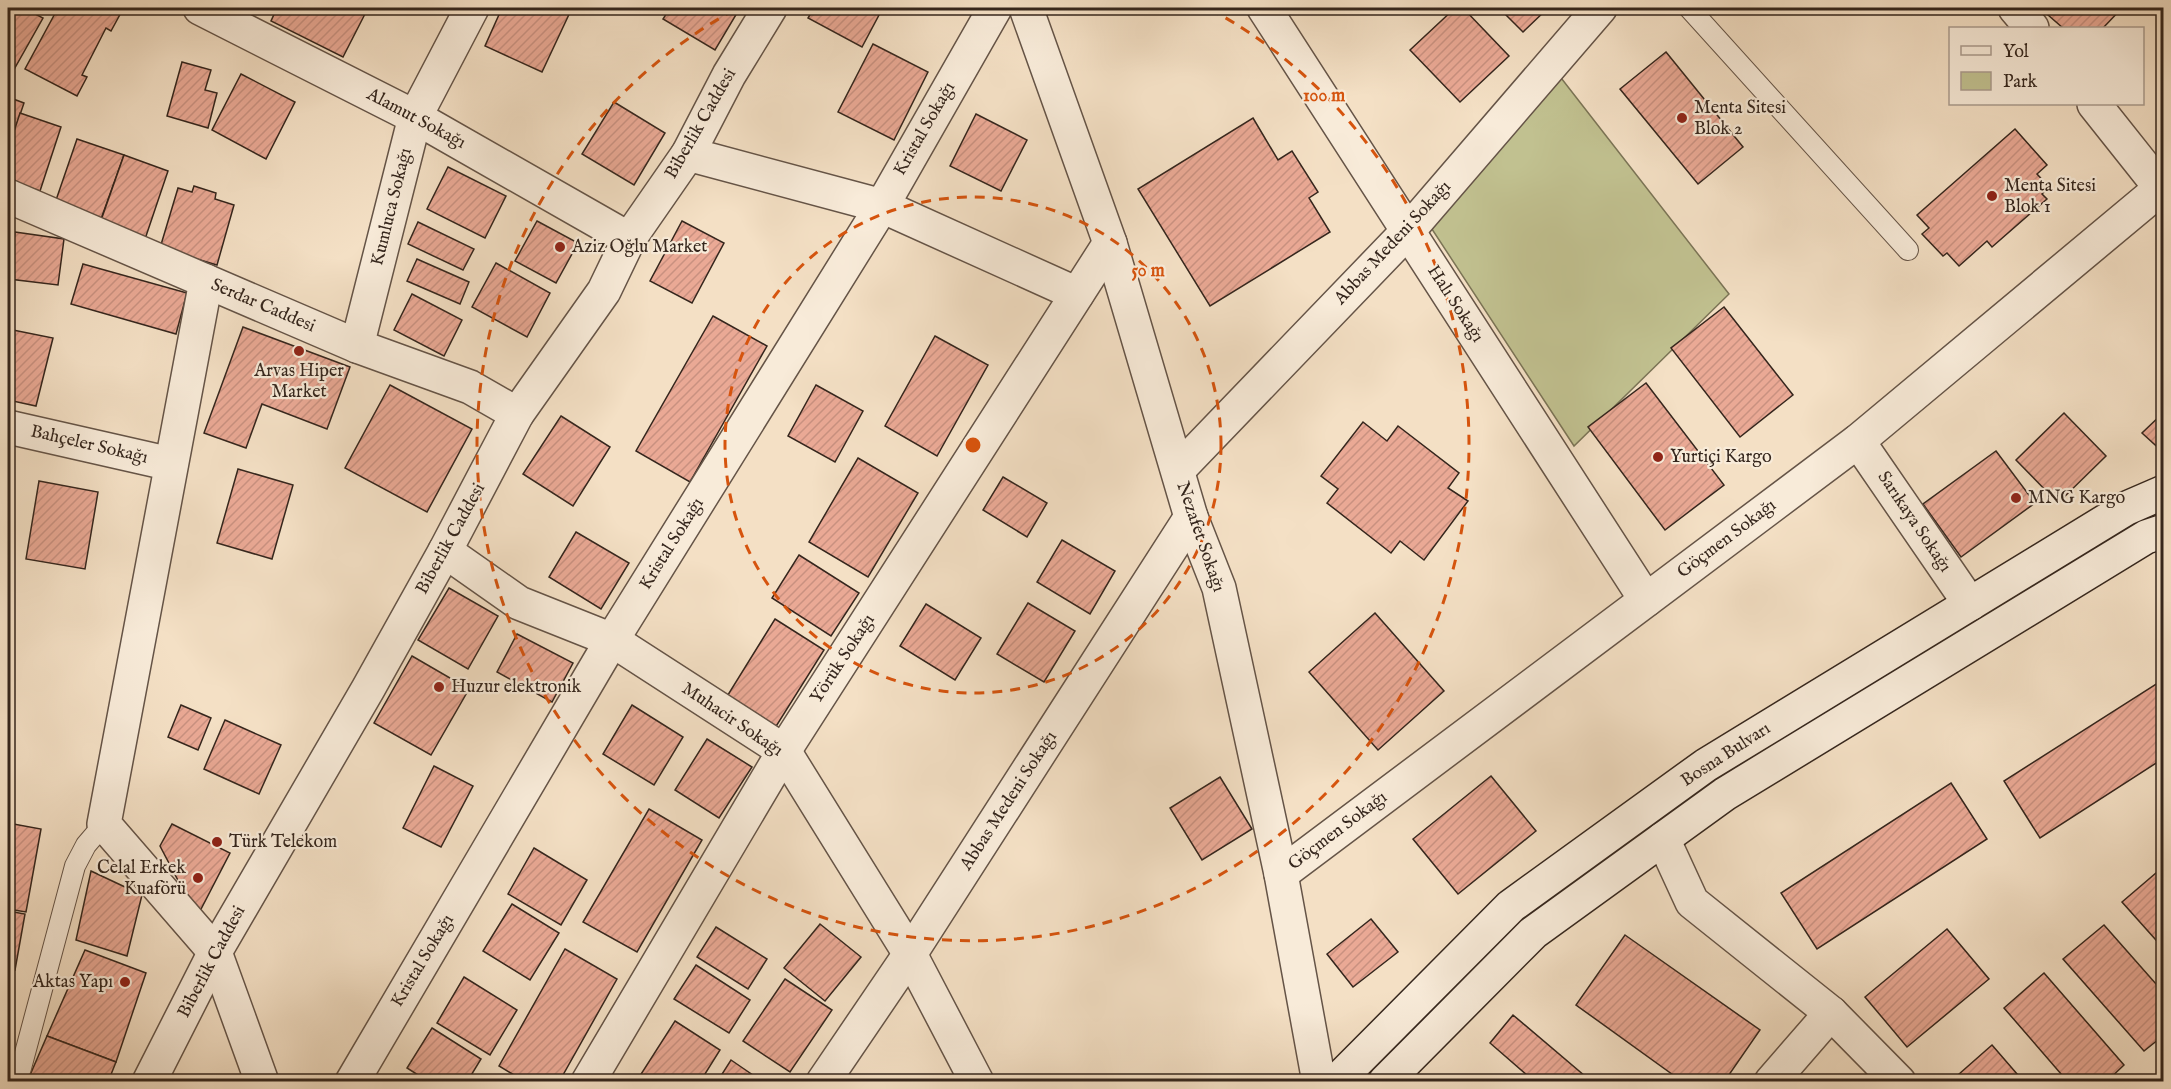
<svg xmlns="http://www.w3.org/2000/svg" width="2171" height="1089" font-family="'IM FELL English',serif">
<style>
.green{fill:#c1c190;stroke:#7b7456;stroke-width:1.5}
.building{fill:url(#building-hatch);stroke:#35261d;stroke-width:1.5}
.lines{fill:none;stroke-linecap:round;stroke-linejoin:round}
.lane-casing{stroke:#655447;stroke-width:22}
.street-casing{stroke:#655447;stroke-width:36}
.secondary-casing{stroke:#35261d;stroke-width:36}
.lane{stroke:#f8ebd9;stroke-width:20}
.street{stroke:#f8ebd9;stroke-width:33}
.secondary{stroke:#f8ebd9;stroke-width:33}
.ring{fill:none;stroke:#d6540e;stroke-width:3;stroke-dasharray:10 8}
.poi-dot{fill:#8f2418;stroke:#f8ebd9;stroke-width:2}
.labels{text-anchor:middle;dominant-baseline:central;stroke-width:4.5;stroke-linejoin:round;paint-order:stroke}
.poi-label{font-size:18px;fill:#35261d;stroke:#f8ebd9;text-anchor:start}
.street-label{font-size:18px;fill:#35261d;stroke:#f8ebd9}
.centre{fill:#d6540e;stroke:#f8ebd9;stroke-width:3}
.ring-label{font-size:18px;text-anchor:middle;font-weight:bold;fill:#d6540e;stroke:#f8ebd9;stroke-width:4.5;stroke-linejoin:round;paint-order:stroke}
</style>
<defs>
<pattern id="building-hatch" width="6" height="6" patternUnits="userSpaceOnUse" patternTransform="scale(1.5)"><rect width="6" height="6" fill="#eaa995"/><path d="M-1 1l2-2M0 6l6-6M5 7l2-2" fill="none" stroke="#c99180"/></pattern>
</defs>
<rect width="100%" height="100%" fill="#f4e0c5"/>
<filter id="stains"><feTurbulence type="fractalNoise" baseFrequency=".00333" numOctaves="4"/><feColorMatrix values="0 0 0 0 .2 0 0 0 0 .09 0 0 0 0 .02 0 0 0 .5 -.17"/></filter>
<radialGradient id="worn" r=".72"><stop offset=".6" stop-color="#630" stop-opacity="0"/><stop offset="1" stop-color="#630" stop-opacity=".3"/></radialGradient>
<path class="green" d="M1558,74l171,220 -155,152 -146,-223z"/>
<g class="building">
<path d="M8,8h16l19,10 -31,55 -4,-2z"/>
<path d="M58,8l65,1 -12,22 -5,-3 -24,47 5,2 -10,19 -52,-27z"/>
<path d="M277,8h91l-25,49 -72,-36z"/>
<path d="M502,8h70l-30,64 -57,-26z"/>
<path d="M670,8h70l-25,42 -52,-31z"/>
<path d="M814,8h52l13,7 -17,32 -54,-29z"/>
<path d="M1455,8h8l46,48 -49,46 -50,-52z"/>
<path d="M1499,8h49l-25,24z"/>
<path d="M2040,8h82l-19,20h-40z"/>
<path d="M873,44l55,28 -34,68 -56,-28z"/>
<path d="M1666,52l77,95 -45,37 -78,-95z"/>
<path d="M182,62l29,8 -6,20 12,3 -9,35 -41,-12z"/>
<path d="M241,74l54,28 -29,57 -54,-29z"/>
<path d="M8,97l16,6 -16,47z"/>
<path d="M614,102l51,31 -31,52 -52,-31z"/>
<path d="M20,113l41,14 -21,64 -32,-11v-30z"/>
<path d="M976,114l51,26 -26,51 -51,-25z"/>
<path d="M1253,118l25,42 14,-9 26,41 -9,6 21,34 -120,74 -72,-117z"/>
<path d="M2015,129l32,36 -10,9 12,13 -7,7 5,5 -55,48 -5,-6 -28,25 -12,-13 -4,3 -21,-22 7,-6 -12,-13z"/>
<path d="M77,139l47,16 -23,64 -46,-16z"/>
<path d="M124,155l44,16 -24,71 -45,-16z"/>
<path d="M448,167l58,29 -21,42 -58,-29z"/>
<path d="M194,186l22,7 -1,6 19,6 -17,60 -57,-17 18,-60 14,4z"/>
<path d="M537,221l41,22 -22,40 -41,-22z"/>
<path d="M682,221l42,22 -32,60 -42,-22z"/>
<path d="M418,222l56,27 -11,21 -55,-26z"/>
<path d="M15,232l49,7 -6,46 -49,-6z"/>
<path d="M417,259l52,23 -9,22 -53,-23z"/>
<path d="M496,263l54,30 -23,44 -55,-30z"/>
<path d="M83,264l104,29 -11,41 -105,-30z"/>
<path d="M412,294l50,26 -18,36 -50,-26z"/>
<path d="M1724,307l69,88 -53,42 -69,-89z"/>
<path d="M713,316l54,30 -77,136 -54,-31z"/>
<path d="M243,327l107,40 -23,62 -65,-25 -16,44 -42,-15z"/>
<path d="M8,329l45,9 -17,68 -28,-6z"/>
<path d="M935,336l53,29 -51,91 -52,-30z"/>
<path d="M1646,383l78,102 -59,45 -77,-103z"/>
<path d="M390,385l82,44 -45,83 -82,-44z"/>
<path d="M816,385l47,26 -28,51 -47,-26z"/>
<path d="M2164,412v41l-22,-20z"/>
<path d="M2064,413l42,43 -48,47 -42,-43z"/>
<path d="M561,416l49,31 -37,59 -50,-32z"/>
<path d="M1363,422l24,19 11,-15 61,47 -11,15 20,13 -44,59 -24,-19 -9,12 -64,-50 11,-14 -17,-13z"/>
<path d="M1996,451l39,52 -74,54 -38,-53z"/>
<path d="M858,458l60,35 -50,84 -59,-35z"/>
<path d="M238,469l55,16 -21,74 -55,-16z"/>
<path d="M1003,477l44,26 -20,34 -44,-27z"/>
<path d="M39,481l59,11 -13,77 -59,-10z"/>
<path d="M576,532l53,31 -28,46 -52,-32z"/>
<path d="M1062,540l53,31 -25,43 -53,-32z"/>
<path d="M799,555l60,38 -28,43 -59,-38z"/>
<path d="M449,588l49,28 -30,53 -50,-29z"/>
<path d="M1028,603l47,28 -31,51 -47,-28z"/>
<path d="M926,604l55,34 -26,42 -55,-34z"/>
<path d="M1375,613l69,78 -66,59 -69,-78z"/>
<path d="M775,619l49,31 -49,78 -49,-30z"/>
<path d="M517,634l56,29 -21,39 -55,-30z"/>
<path d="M412,656l57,33 -38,66 -57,-32z"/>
<path d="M2164,679v79l-124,80 -36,-57z"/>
<path d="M181,705l30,13 -13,32 -30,-13z"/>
<path d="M632,705l51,32 -29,48 -51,-31z"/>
<path d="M225,720l56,25 -22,49 -55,-25z"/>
<path d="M707,739l45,28 -33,51 -44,-28z"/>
<path d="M434,766l39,20 -32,61 -38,-19z"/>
<path d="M1491,776l45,55 -78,63 -45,-55z"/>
<path d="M1220,777l32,52 -50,31 -32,-52z"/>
<path d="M1951,783l36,56 -170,110 -36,-56z"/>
<path d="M649,809l53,31 -65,112 -54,-30z"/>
<path d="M8,823l33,6 -15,83 -18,-3z"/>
<path d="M172,824l58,29 -30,58 -8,-4 -32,-61z"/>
<path d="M534,848l53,32 -26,45 -53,-31z"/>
<path d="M2163,867l1,1v81l-42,-47z"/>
<path d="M91,871l51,24 -15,61 -51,-16z"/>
<path d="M512,904l47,29 -29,47 -47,-29z"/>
<path d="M8,911l17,3 -10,56 -7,-2z"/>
<path d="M1371,919l27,33 -45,35 -26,-33z"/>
<path d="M820,924l41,33 -36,44 -41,-33z"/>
<path d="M2104,925l60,68v42l-20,16 -81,-92z"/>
<path d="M716,927l51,32 -19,30 -51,-32z"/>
<path d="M1947,929l42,50 -82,68 -42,-50z"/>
<path d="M1625,935l135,95 -36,52h-41l-107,-77z"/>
<path d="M565,949l52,30 -58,103h-33l-27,-16z"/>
<path d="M85,950l61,23 -30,89 -69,-26z"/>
<path d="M696,965l54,35 -21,33 -55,-34z"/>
<path d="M2044,973l80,92 -18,17h-38l-64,-74z"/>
<path d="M464,977l53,33 -27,45 -53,-32z"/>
<path d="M785,979l47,31 -42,62 -47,-31z"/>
<path d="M1513,1015l79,67h-57l-45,-39z"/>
<path d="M675,1021l45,29 -20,32h-64z"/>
<path d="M432,1028l49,31 -14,23h-38l-22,-14z"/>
<path d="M47,1036l69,26 -8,20h-81z"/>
<path d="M1992,1045l32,37h-74z"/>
<path d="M731,1060l32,22h-46z"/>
</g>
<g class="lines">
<g class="lane-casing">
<g id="lane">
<path d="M1689,8l219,242"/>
<path d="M16,1082l5,-14 54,-202 11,-21 18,-21"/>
</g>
</g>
<g class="street-casing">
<g id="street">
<path d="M200,8l215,109 214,122"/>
<path d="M1026,8l84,235 81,274 28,71 62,286 38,208"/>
<path d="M1264,8l382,592"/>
<path d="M2015,8l17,20"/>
<path d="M2094,104l70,88"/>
<path d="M688,154l194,52 195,88"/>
<path d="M8,196l349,150 113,41 47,27"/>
<path d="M206,281l-102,543 111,128 47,130"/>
<path d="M357,346l58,-229 57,-109"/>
<path d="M8,427l163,37"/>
<path d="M1858,441l112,163"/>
<path d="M1178,470l230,-239 192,-223"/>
<path d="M445,551l74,52 93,37 172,111 126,203 67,128"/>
<path d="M1663,839l29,63 139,111 -60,69"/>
<path d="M1281,874l577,-433 302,-252"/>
<path d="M1831,1013l68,69"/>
<path d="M149,1082l66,-130 153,-263 77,-138 72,-137 87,-123 25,-52 59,-85 41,-79 41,-67"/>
<path d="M352,1082l260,-442 270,-434 113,-198"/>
<path d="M588,1082l196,-331 326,-508"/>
<path d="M823,1082l87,-128 281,-437"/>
</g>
</g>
<g class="secondary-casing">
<g id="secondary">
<path d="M1336,1082l175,-176 195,-141 421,-257 37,-16"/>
<path d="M1385,1082l148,-149 192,-139 421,-257 18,-6"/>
</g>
</g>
<use href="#lane" class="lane"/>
<use href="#street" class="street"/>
<use href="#secondary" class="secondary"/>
</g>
<g class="ring">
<circle cx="973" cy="445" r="248"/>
<path d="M1210 9A496 496 0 1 1 736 9"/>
</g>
<g class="poi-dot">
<circle cx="1682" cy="118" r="6"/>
<circle cx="1992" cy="196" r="6"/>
<circle cx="560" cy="247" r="6"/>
<circle cx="299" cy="351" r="6"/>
<circle cx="1658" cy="457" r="6"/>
<circle cx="2016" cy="498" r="6"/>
<circle cx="439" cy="687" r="6"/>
<circle cx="217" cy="842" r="6"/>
<circle cx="198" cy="878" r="6"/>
<circle cx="125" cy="982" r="6"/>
</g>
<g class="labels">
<g class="poi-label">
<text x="1694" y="108">Menta Sitesi<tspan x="1694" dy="21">Blok 2</tspan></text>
<text x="2004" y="186">Menta Sitesi<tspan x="2004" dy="21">Blok 1</tspan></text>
<text x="572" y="247">Aziz Oğlu Market</text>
<text x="299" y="371" text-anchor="middle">Arvas Hiper<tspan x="299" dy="21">Market</tspan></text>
<text x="1670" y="457">Yurtiçi Kargo</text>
<text x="2028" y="498">MNG Kargo</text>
<text x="451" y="687">Huzur elektronik</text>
<text x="229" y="842">Türk Telekom</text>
<text x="186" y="868" text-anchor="end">Celal Erkek<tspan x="186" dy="21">Kuaförü</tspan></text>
<text x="113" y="982" text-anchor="end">Aktas Yapı</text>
</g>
<g class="street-label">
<text transform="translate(416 119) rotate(28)">Alamut Sokağı</text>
<text transform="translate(701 124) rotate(-60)">Biberlik Caddesi</text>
<text transform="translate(925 129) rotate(-60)">Kristal Sokağı</text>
<text transform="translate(392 207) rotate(-76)">Kumluca Sokağı</text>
<text transform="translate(1393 243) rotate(-47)">Abbas Medeni Sokağı</text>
<text transform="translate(1455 304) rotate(57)">Halı Sokağı</text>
<text transform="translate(263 306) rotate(23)">Serdar Caddesi</text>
<text transform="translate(89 445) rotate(13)">Bahçeler Sokağı</text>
<text transform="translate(1914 522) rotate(56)">Sarıkaya Sokağı</text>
<text transform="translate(1200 537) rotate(71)">Nezafet Sokağı</text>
<text transform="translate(451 539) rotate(-61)">Biberlik Caddesi</text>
<text transform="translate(1727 539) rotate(-37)">Göçmen Sokağı</text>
<text transform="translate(672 544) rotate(-58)">Kristal Sokağı</text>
<text transform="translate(843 659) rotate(-57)">Yörük Sokağı</text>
<text transform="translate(732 720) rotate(34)">Muhacir Sokağı</text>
<text transform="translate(1726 755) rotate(-33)">Bosna Bulvarı</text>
<text transform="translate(1009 801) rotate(-57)">Abbas Medeni Sokağı</text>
<text transform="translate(1338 831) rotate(-37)">Göçmen Sokağı</text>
<text transform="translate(423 961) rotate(-59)">Kristal Sokağı</text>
<text transform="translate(212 962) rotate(-62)">Biberlik Caddesi</text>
</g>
</g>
<circle cx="973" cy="445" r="9" class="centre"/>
<g class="ring-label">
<text x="1324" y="101">100 m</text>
<text x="1148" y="276">50 m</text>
</g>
<rect width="2171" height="1089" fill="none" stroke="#f4e0c5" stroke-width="30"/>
<rect x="9" y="9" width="2153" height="1071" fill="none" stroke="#35261d" stroke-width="3"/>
<rect x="15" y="15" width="2141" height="1059" fill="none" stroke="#35261d" stroke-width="1.5"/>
<rect x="1949" y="27" width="195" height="78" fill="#f8ebd9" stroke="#aa9c8e" stroke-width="1.5"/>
<rect x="1961" y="46" width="30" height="9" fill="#f8ebd9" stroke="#aa9c8e" stroke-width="1.5"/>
<text x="2003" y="57" font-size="18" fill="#35261d">Yol</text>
<rect x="1961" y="72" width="30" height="18" fill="#c1c190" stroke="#aa9c8e" stroke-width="1.5"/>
<text x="2003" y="87" font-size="18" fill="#35261d">Park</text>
<rect width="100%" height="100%" filter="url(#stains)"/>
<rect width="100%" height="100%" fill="url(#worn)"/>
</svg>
